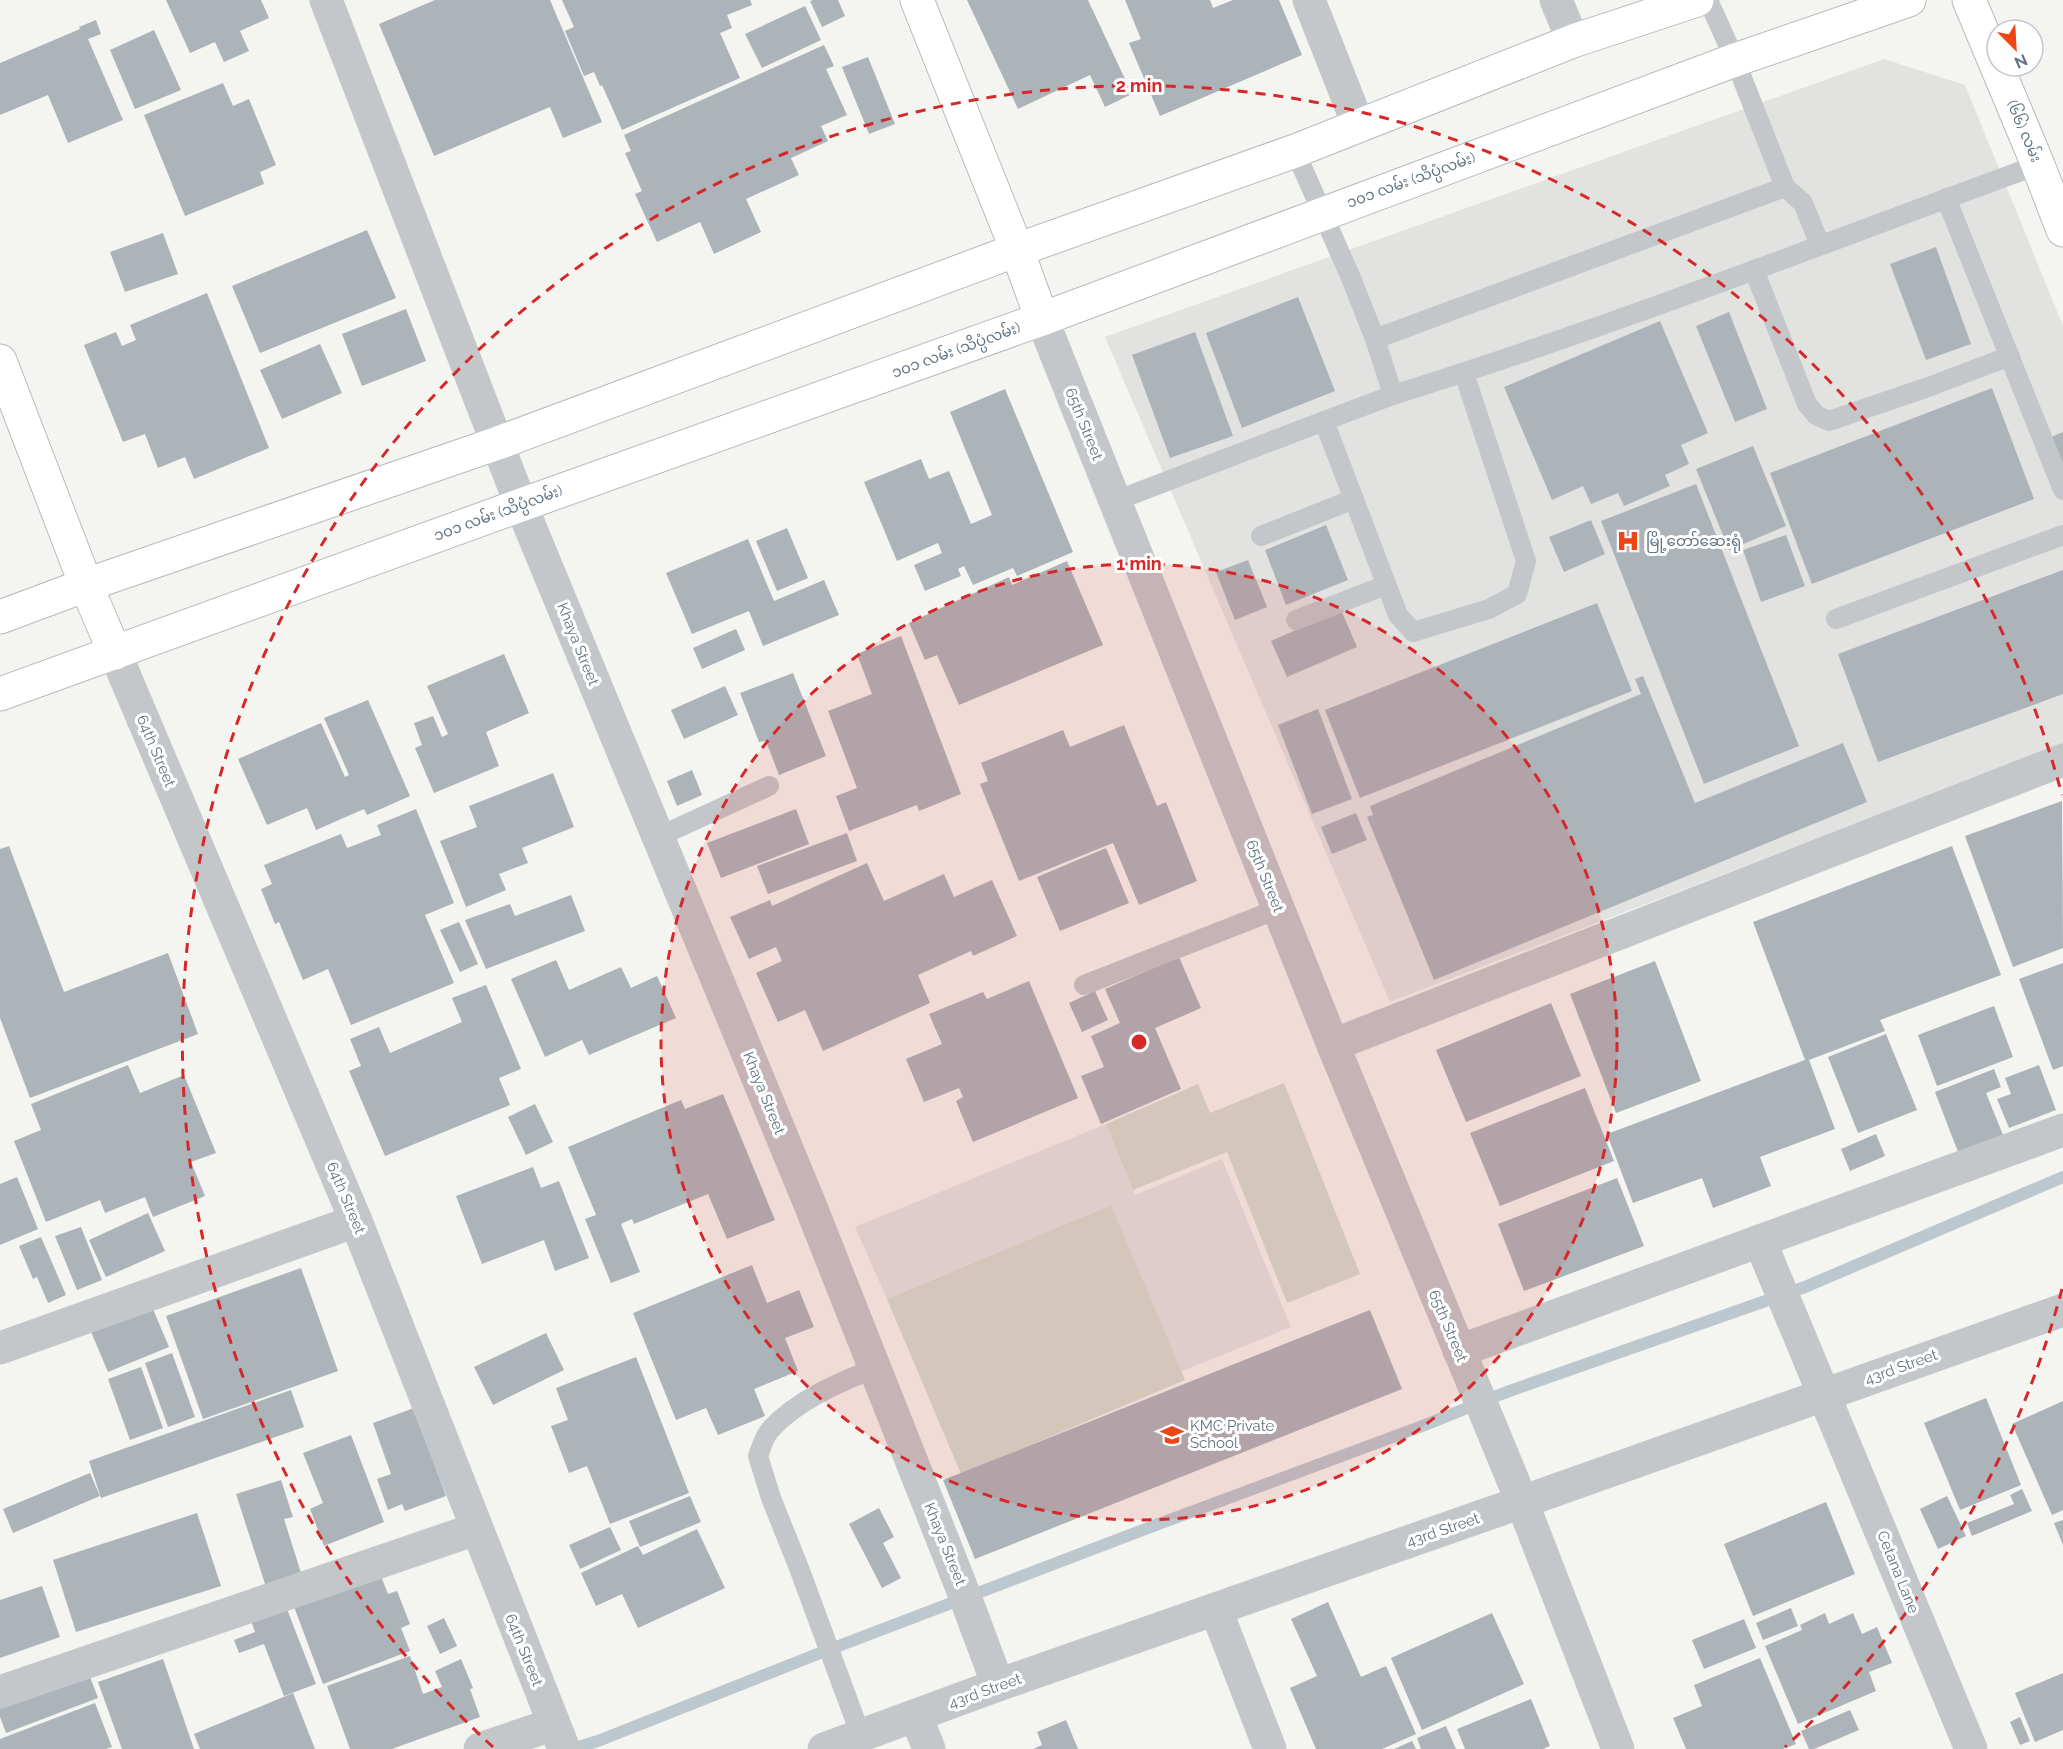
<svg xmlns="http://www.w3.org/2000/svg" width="2063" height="1749" font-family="Raleway,'Noto Sans Myanmar',sans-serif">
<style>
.built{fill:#e2e3e1}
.green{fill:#d5dcd0}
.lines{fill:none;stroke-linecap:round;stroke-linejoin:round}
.stream{stroke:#bcc8cd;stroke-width:12}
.building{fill:#acb4b9}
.secondary-casing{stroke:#b5bbbf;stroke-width:35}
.primary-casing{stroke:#b6babe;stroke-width:35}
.lane{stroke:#c3c7ca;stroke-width:20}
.street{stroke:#c3c7ca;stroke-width:33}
.secondary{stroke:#fff;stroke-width:33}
.primary{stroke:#fff;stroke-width:33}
.ring{fill:none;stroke:#d62828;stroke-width:3;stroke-dasharray:10 8}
.labels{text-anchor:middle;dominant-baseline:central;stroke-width:6;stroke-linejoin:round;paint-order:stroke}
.street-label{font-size:15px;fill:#617483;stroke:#fff}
.poi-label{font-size:15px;fill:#617483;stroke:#fff;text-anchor:start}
.centre{fill:#d62828;stroke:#fff;stroke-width:3}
.ring-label{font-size:18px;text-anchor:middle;font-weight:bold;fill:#d62828;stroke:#fff;stroke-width:6;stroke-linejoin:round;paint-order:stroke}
</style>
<rect width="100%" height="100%" fill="#f4f4f0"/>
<g class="built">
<path d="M1884,59l81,26 98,241v418l-673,258 -285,-665z"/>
<path d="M1106,1124l29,71 87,-36 69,168 -111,45 -69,-167 -224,94 -32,-72z"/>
</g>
<g class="green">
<path d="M1284,1083l76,191 -73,29 -60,-151 -94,38 -27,-66 92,-40 12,29z"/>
<path d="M1111,1205l74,175 -224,94 -74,-175z"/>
</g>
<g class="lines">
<path class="stream" d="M572,1749l26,-8 217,-86 349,-133 261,-97 79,-32 301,-106 258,-110"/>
</g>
<g class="building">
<path d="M166,0h95l8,18 -29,13 9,20 -25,11 -9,-20 -25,11z"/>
<path d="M435,0h115l52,122 -39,16 -13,-31 -116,49 -55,-132z"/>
<path d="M562,0h188l2,5 -25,10 5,13 -12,5 20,45 -118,52 -20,-45 -2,1 -6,-14 -10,4 -19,-45 9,-4z"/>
<path d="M813,0h25l7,16 -23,11 -12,-26z"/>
<path d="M967,0h121l44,94 -27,13 -15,-32 -72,34z"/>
<path d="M1125,0h85l3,8 20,-8h46l23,55 -142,61 -31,-73 12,-4z"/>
<path d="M805,6l16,34 -59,28 -17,-34z"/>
<path d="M96,20l5,14 -13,5 35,81 -55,23 -20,-48 -48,20v-52l80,-34 -1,-2z"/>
<path d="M154,30l27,60 -46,19 -25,-59z"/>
<path d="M824,45l10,21 -8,3 21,46 -26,11 7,15 -37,17 8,17 -53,24 15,33 -47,22 -14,-32 -43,20 -22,-48 7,-3 -17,-38 6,-2 -7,-16z"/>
<path d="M868,57l27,67 -26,10 -27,-67z"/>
<path d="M223,83l10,23 16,-7 27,66 -16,7 4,12 -79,32 -41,-101z"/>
<path d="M367,230l29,68 -136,55 -28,-67z"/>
<path d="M163,233l15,41 -53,18 -15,-40z"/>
<path d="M1936,247l35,97 -45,16 -36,-96z"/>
<path d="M207,293l62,155 -75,31 -9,-22 -27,11 -13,-34 -22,8 -39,-97 32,-13 6,14 14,-6 -6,-15z"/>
<path d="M1298,297l37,94 -93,37 -36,-95z"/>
<path d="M406,309l20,52 -64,25 -20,-52z"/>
<path d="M1729,312l38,97 -32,13 -39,-96z"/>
<path d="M1660,321l48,112 -27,12 8,19 -24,11 5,11 -46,20 -6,-13 -27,11 -8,-18 -31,14 -48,-113z"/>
<path d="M1195,332l38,104 -63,22 -38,-103z"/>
<path d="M320,344l22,49 -60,26 -22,-49z"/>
<path d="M1992,388l42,111 -222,85 -42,-111z"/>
<path d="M1005,389l68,163 -56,24 -4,-8 -40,17 -9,-19 -6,3 3,7 -36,15 -11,-26 28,-12 -4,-10 -41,18 -33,-79 57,-23 8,20 20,-8 22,53 21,-9 -42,-103z"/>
<path d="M2063,432v35l-12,-30z"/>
<path d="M1753,446l33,80 -57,24 -33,-81z"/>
<path d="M1696,484l103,262 -95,38 -103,-263z"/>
<path d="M1591,520l14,34 -41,18 -15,-35z"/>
<path d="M1326,525l22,55 -62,25 -21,-55z"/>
<path d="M787,528l21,50 -31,13 -21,-50z"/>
<path d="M1786,535l19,51 -44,16 -18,-52z"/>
<path d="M748,539l26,62 50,-21 15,35 -76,31 -14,-35 -57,23 -26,-61z"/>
<path d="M1248,560l19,47 -32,13 -19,-48z"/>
<path d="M1067,561l36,84 -144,60 -22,-50 -12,5 -16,-37 100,-46 3,8z"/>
<path d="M2063,570v124l-185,68 -40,-108z"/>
<path d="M1597,603l35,88 -272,107 -35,-88z"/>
<path d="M1341,610l16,37 -70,30 -16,-36z"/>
<path d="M736,629l9,21 -43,19 -9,-21z"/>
<path d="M901,636l60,158 -42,17 -2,-6 -68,26 -13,-35 21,-8 -29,-77 44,-17 -15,-40z"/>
<path d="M504,654l25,59 -43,19 13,34 -65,27 -19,-45 7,-3 -8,-22 19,-7 9,21 6,-3 -21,-48z"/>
<path d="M793,673l33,83 -47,19 -13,-34 -7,1 -19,-49z"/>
<path d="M1643,676l52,127 148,-60 24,59 -433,178 -67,-163 6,-2 -3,-9 271,-112 -6,-15z"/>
<path d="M725,686l13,29 -54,24 -13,-29z"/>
<path d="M368,700l42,96 -43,19 -3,-6 -48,21 -9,-22 -40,17 -29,-66 83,-36 24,54 4,-2 -25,-57z"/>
<path d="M1318,709l34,90 -40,15 -34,-89z"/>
<path d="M1124,725l33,81 9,-4 31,79 -58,24 -26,-62 -94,38 -39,-97 8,-3 -7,-18 82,-33 7,17z"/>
<path d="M692,770l10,25 -25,11 -10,-25z"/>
<path d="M553,773l21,54 -52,21 6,15 -29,11 7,16 -40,17 -26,-66 37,-14 -8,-21z"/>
<path d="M2062,801l1,147 -50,19 -48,-131z"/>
<path d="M416,809l38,94 -29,12 29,68 -103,42 -23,-56 -25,11 -24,-58 -4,2 -14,-35 11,-5 -8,-19 77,-31 6,14 34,-13 -4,-10z"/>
<path d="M796,809l13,35 -88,34 -14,-35z"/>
<path d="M1356,813l11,27 -35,14 -11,-27z"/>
<path d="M847,833l10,28 -89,33 -11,-28z"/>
<path d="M9,846l55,146 104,-39 30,81 -168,64 -30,-80v-169z"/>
<path d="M1952,846l49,129 -121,45 5,11 -76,29 26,69 -75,28 11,29 -58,22 -11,-30 -69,25 -26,-69 198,-74 -52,-138z"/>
<path d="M1106,848l23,55 -69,28 -23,-54z"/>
<path d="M867,863l17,38 60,-27 10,23 38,-17 25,56 -44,20 -2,-5 -53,24 12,28 -107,48 -18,-41 -27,12 -22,-49 26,-12 -6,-14 -27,12 -19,-42 40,-17 2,6z"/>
<path d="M571,895l14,36 -99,38 -21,-49 45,-16 5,12z"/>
<path d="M459,922l19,42 -18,8 -20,-42z"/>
<path d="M1179,957l22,51 -46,20 26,61 -80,35 -20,-48 23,-9 -13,-31 29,-13 -15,-34z"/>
<path d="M556,960l13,30 52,-23 10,21 26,-12 19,42 -87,37 -7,-15 -37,17 -34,-78z"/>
<path d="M1655,961l46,120 -85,32 -46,-119z"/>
<path d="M2063,963v103l-10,4 -34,-91z"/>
<path d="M1029,981l49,117 -105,44 -17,-41 7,-4 -4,-9 -35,14 -18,-43 36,-15 -13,-30 54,-22 4,7z"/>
<path d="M486,985l35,84 -22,9 11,27 -125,51 -36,-85 12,-5 -11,-27 29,-12 11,26 72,-31 -10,-24z"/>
<path d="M1095,991l13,29 -26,12 -13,-29z"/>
<path d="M1551,1003l30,73 -115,46 -30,-72z"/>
<path d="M1994,1006l19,51 -76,29 -19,-51z"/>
<path d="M1886,1034l31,76 -59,23 -30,-76z"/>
<path d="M128,1065l12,28 44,-18 32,78 -25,9 14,34 -52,21 -8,-20 -40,16 -5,-13 -54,22 -32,-81 27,-11 -10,-26z"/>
<path d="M2039,1065l17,45 -47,18 -12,-29 14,-5 -6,-16z"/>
<path d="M1994,1069l7,18 -15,6 17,42 -45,17 -23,-60z"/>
<path d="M1585,1088l29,73 -114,45 -30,-73z"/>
<path d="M723,1094l52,126 -48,19 -19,-45 -74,30 -2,-5 -11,5 19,48 -29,11 -26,-64 11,-4 -28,-68 113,-47 4,9z"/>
<path d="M535,1104l18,38 -27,13 -18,-38z"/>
<path d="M1876,1134l9,22 -35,15 -9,-22z"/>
<path d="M533,1167l8,21 18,-7 30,77 -34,13 -11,-31 -62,24 -26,-68z"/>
<path d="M17,1177l21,52 -38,16v-61z"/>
<path d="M1617,1178l27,68 -120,45 -26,-67z"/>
<path d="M148,1213l17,38 -59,26 -17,-37z"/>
<path d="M81,1227l21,53 -25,10 -22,-54z"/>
<path d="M41,1237l25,58 -18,8 -11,-26 -4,2 -14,-33z"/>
<path d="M752,1265l15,38 32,-13 15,37 -29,11 13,33 -44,18 11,27 -47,19 -12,-27 -30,12 -43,-107z"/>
<path d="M301,1268l37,103 -135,48 -37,-103z"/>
<path d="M150,1302l19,45 -61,25 -19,-45z"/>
<path d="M1370,1310l32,79 -427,170 -32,-79z"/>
<path d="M546,1333l18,37 -71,35 -19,-38z"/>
<path d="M172,1353l23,64 -27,10 -23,-64z"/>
<path d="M636,1357l53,136 -79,31 -23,-58 -18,7 -18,-47 17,-6 -12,-32z"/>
<path d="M141,1367l22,61 -33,12 -22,-61z"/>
<path d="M291,1390l13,37 -203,71 -12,-37z"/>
<path d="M1986,1398l35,87 -61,25 -36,-87z"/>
<path d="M2063,1401v109l-11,5 -40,-91z"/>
<path d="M414,1408l32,88 -41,15 -3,-7 -14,6 -11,-31 14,-5 -18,-51z"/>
<path d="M351,1435l33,87 -60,24 -14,-37 13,-6 -20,-50z"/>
<path d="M90,1473l10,23 -87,37 -10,-24z"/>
<path d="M281,1480l12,37 -9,2 18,57 -36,11 -30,-93z"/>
<path d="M2022,1489l10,22 -60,25 -5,-13 47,-19 -4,-9z"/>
<path d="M690,1496l11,26 -61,25 -11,-26z"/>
<path d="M1947,1496l19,40 -28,13 -18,-40z"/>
<path d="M1826,1502l29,72 -102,42 -29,-72z"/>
<path d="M879,1508l15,29 -11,6 18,35 -19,10 -33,-64z"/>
<path d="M197,1513l24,73 -145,46 -23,-72z"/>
<path d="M2063,1520v25l-9,-22z"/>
<path d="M610,1527l11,23 -41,19 -11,-24z"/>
<path d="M697,1529l28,59 -87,40 -16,-34 -26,12 -15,-33 57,-27 5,9z"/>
<path d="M379,1571l9,23 9,-3 13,33 -9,4 9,23 -87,33 -30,-80z"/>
<path d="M42,1586l18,51 -60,21v-58z"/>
<path d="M1328,1602l33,75 25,-11 30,68 -34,15h-66l-26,-61 27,-12 -26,-57z"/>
<path d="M285,1604l31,80 -32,12 -20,-52 -25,9 -5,-13 21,-8 -5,-14z"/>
<path d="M1791,1608l7,18 -35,14 -7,-17z"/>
<path d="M1492,1613l32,71 -102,46 -31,-72z"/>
<path d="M1825,1613l4,11 24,-11 9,21 15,-7 15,36 -23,9 7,19 -78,33 -33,-78 37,-16 -2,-5z"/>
<path d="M444,1618l13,28 -17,8 -13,-28z"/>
<path d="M1744,1619l12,29 -52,21 -12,-29z"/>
<path d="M410,1656l13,38 19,-7 -7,-16 26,-12 12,29 -3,1 10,28 -88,32h-42l-23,-63z"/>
<path d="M1760,1658l36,86 -13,5h-97l-13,-31 29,-12 -8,-21z"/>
<path d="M163,1659l31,90h-72l-24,-67z"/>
<path d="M87,1669l11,29 -92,35 -6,-16v-16z"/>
<path d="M2063,1673v57l-28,12 -20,-49z"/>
<path d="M293,1693l22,56h-115l-6,-15z"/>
<path d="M1531,1699l19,47 -7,3h-78l-8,-20z"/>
<path d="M95,1703l17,44 -6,2h-106v-10z"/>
<path d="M1850,1710l9,20 -45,19h-5l-8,-18z"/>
<path d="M2020,1717l10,24 -10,4 -10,-23z"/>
<path d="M1066,1720l12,29h-45l9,-4 -5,-13z"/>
<path d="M1446,1726l10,23h-35l-4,-11z"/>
<path d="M1412,1741l4,8h-22z"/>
</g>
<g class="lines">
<g class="secondary-casing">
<g id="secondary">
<path d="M917,0l100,250 25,69"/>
<path d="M1969,0l69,165 25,65"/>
<path d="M0,361l86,224 29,68"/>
</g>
</g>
<g class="primary-casing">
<g id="primary">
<path d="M0,617l86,-32 412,-142 519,-193 278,-99 278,-110 124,-41"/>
<path d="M0,694l521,-189 521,-186 693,-259 174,-60"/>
</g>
</g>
<g class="lane">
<path d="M1708,0l27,60 50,127"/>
<path d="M1295,151l56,127 24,61 410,-152 18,16 17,42"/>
<path d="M1946,198l117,292"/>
<path d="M1754,270l53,134 9,11 13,6 102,-35 79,-30"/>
<path d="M1375,339l18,56 -69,26 74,194 15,17 76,-23 28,-15 9,-33 -62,-188"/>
<path d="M1393,395c218,-68 431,-152 645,-230"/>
<path d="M1115,501l209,-80"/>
<path d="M1261,536l93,-37"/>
<path d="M1836,619l227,-84"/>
<path d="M1296,620l90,-35"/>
<path d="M658,837l111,-51"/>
<path d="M1084,985l194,-76"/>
<path d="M861,1736l-62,-168 -28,-70 -13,-42c3,-8 6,-19 12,-26 27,-30 68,-47 105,-62"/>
</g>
<g class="street">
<path d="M326,0l195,505 288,697 152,384 37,99"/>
<path d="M1309,0l50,127"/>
<path d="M1556,0l17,41"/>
<path d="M1042,319l291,726 189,457 96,247"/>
<path d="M115,653l241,568 208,528"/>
<path d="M1333,1045l730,-285"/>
<path d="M1760,1241l211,508"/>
<path d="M0,1348l356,-127"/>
<path d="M1459,1351l604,-221"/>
<path d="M1216,1610l54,139"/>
<path d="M0,1692l476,-163"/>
<path d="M916,1716l13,33"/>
<path d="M480,1749l74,-25"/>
<path d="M824,1749l174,-64 524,-183 541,-192"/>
</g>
<use href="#secondary" class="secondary"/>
<use href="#primary" class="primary"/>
</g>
<circle cx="1139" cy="1042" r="478" fill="#d62828" fill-opacity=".12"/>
<g class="ring">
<circle cx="1139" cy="1042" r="478"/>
<path d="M2062 1289A956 956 0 0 1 1785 1747M493 1747A956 956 0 1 1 2062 795"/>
</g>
<defs>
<g id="hospital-bare" transform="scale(1.8)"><path d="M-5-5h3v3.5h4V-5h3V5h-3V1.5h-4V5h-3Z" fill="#ee4416" stroke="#fff" stroke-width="2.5" paint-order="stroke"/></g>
<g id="school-bare" transform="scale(1.8)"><path d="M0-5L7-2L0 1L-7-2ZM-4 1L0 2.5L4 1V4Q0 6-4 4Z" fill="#ee4416" stroke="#fff" stroke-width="2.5" paint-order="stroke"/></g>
</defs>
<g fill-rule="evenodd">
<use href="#hospital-bare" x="1628" y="541"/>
<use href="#school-bare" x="1172" y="1435"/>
</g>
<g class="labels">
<g class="street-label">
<text transform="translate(2024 131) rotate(67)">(၆၆) လမ်း</text>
<text transform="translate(1411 180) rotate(-20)">၁၀၁ လမ်း (သိပ္ပံလမ်း)</text>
<text transform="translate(956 350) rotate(-20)">၁၀၁ လမ်း (သိပ္ပံလမ်း)</text>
<text transform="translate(1084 424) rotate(68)">65th Street</text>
<text transform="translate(498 513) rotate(-20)">၁၀၁ လမ်း (သိပ္ပံလမ်း)</text>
<text transform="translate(578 644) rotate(68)">Khaya Street</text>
<text transform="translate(156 751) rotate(67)">64th Street</text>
<text transform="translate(1265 876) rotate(68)">65th Street</text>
<text transform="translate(764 1093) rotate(68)">Khaya Street</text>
<text transform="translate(346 1198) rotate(67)">64th Street</text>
<text transform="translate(1448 1326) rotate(67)">65th Street</text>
<text transform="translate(1901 1367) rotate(-20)">43rd Street</text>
<text transform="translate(1443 1530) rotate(-19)">43rd Street</text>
<text transform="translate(945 1544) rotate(68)">Khaya Street</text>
<text transform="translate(1898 1572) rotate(68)">Cetana Lane</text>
<text transform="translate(524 1650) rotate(68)">64th Street</text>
<text transform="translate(985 1691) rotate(-20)">43rd Street</text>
</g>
<g class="poi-label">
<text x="1646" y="541">မြို့တော်ဆေးရုံ</text>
<text x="1190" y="1426">KMC Private<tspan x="1190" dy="17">School</tspan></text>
</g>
</g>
<circle cx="1139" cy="1042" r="9" class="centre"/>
<g class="ring-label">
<text x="1139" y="92">2 min</text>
<text x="1139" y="570">1 min</text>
</g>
<g transform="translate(2015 48) rotate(156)"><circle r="28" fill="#ffffff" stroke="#c0c7cd" stroke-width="1.5"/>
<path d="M0-4.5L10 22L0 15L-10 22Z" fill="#ee4416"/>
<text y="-9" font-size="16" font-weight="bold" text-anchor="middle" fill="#617483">N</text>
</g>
</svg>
